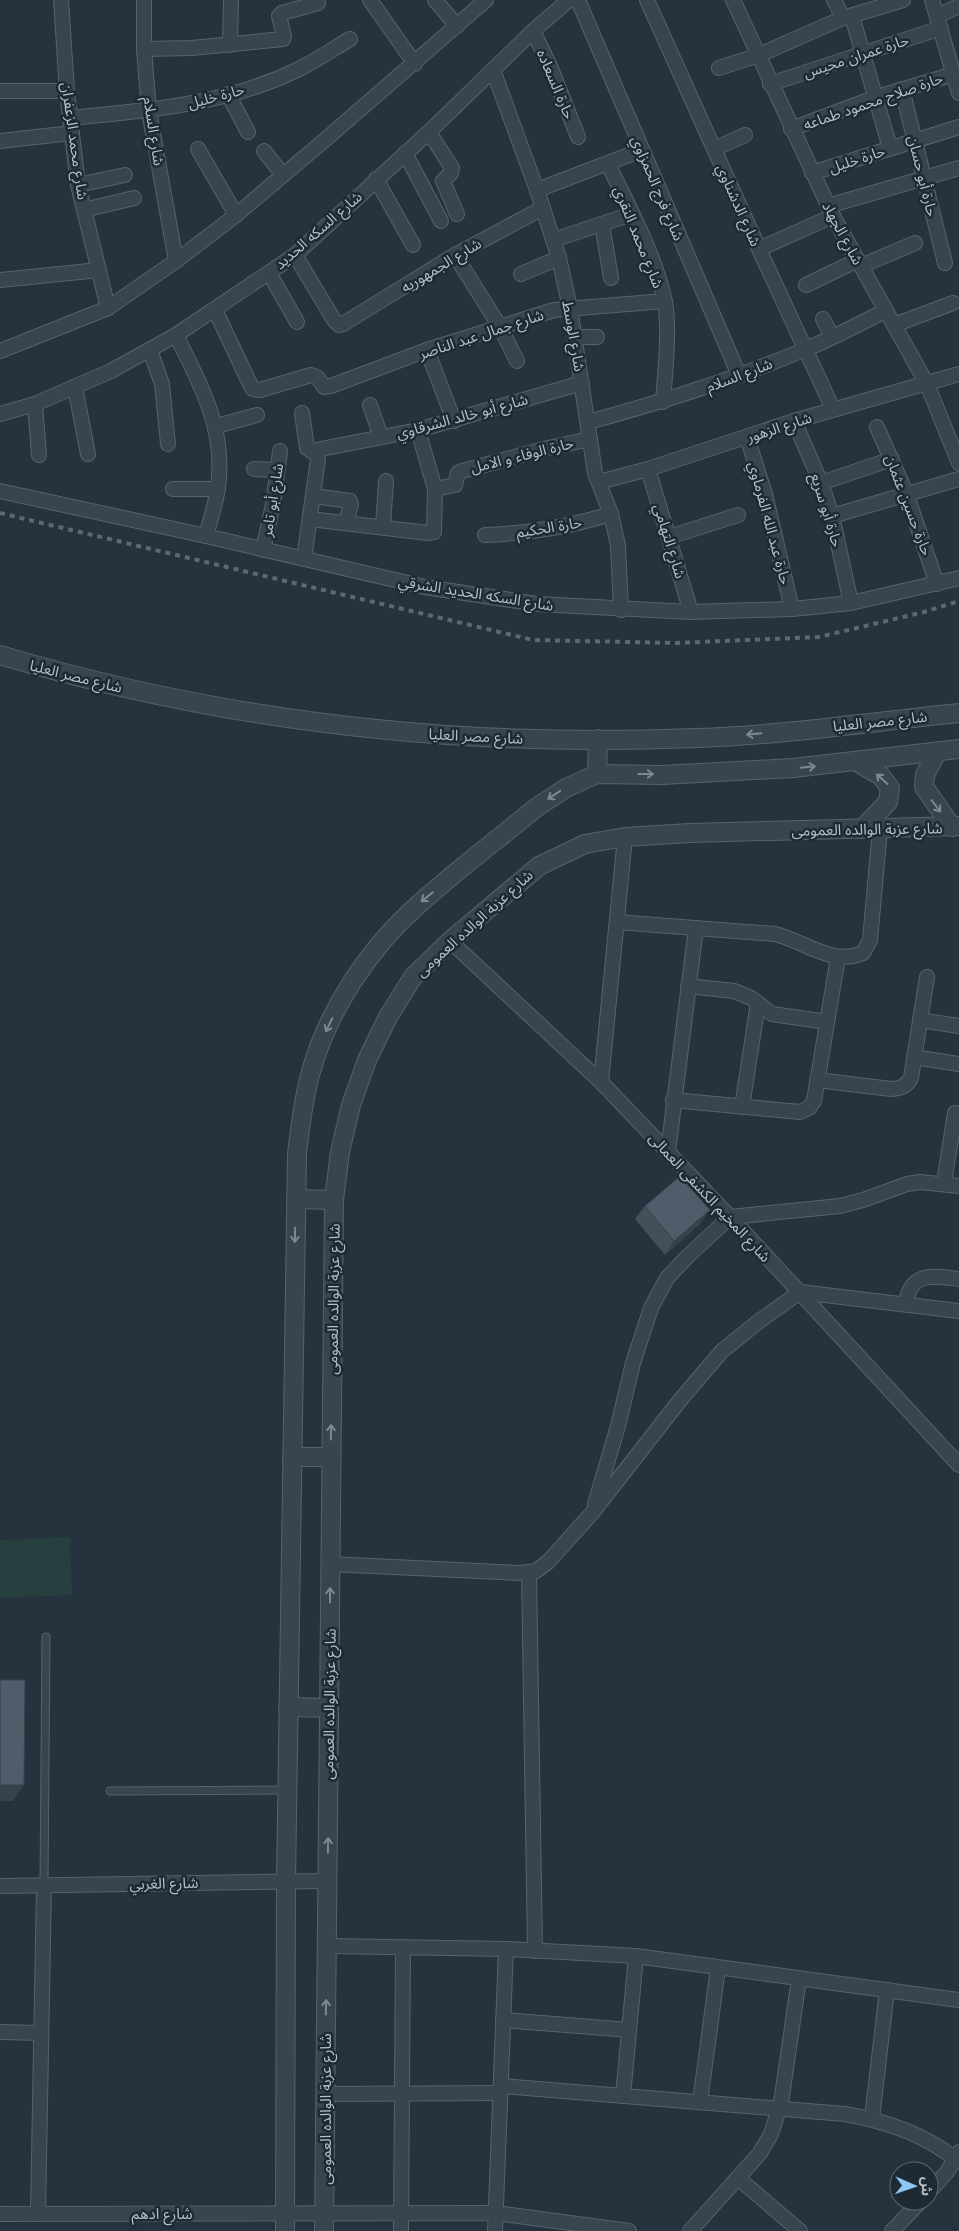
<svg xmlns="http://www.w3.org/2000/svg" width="959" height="2231" font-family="Montserrat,'Noto Sans Arabic',sans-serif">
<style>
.green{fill:#273f3e}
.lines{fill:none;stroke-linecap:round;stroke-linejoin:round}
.service-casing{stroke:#57626c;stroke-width:9}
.minor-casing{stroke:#57626c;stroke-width:16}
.tertiary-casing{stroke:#57626c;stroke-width:20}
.service{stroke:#39454e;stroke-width:7}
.minor{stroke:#39454e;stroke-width:14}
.tertiary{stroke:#39454e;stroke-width:18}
.rail{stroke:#5b6975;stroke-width:4;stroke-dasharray:5 5;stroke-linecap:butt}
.wall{fill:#43505a}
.shaded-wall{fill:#37414a}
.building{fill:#4e5d69;stroke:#37414a}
.oneway{stroke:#7d8892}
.labels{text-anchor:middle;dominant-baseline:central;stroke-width:5;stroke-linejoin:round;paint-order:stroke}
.street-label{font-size:15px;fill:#b5bfc9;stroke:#1e2a33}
</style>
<rect width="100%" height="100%" fill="#25333e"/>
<path class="green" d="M70,1537l2,58 -72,3v-58z"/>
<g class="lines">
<g class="service-casing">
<g id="service">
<path d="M110,1791l177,-1"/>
<path d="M44,1885l2,-248"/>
</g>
</g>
<g class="minor-casing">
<g id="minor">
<path d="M61,0l6,91 11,94 30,123"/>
<path d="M144,0v49l5,62 27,150"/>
<path d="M370,0l45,64"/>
<path d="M435,0l22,26"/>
<path d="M578,0l161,375"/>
<path d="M647,0l112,249 74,160"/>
<path d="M733,0l100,216 94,168 32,79"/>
<path d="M834,0l9,18"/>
<path d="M932,0l27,93"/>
<path d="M852,16l38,132"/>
<path d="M937,16l22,-10"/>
<path d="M533,31l17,35 28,71"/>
<path d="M230,45l1,-45"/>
<path d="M144,49l48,-1 91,-9 1,-3 -5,-20 3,-3 36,-10"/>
<path d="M719,68l40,-13 84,-37 60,-18"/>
<path d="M493,70l44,120 22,68 11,50 25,165 16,41 7,31 3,65"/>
<path d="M770,84l171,-56"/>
<path d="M902,89l43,174"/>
<path d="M0,91h67"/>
<path d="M228,94l20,38"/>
<path d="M70,118c77,-7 157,-14 227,-48 19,-9 36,-21 53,-31"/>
<path d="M791,129l83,-31 80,-24"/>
<path d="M429,132l23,36 -1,5 -8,8 14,33"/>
<path d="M0,141l72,-8"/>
<path d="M198,149l38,66"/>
<path d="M714,149l31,-14"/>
<path d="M264,151l19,24"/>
<path d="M405,153l36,68"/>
<path d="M608,164c20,41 48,93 57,138 5,29 0,70 -2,100"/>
<path d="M812,173l147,-46"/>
<path d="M376,179l37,66"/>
<path d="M78,185l47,-10"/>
<path d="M537,190l105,-40"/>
<path d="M828,206l131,-38"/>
<path d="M84,210l50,-12"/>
<path d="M602,224l9,54"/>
<path d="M553,240l79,-26"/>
<path d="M759,249l74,-33"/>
<path d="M295,255l39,65 5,5 4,-1 112,-69 88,-47"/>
<path d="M455,255l45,72 17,34"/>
<path d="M861,266l54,-23"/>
<path d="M269,273l28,49"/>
<path d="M521,274l38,-16"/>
<path d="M0,280l99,-10"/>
<path d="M806,285l52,-25"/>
<path d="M215,310l36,76 2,3 7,1 51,-15 6,2 7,10 7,-1 96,-36 127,-40 111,-9"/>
<path d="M823,319l9,18"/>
<path d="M894,325l59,-22"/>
<path d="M176,335c25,50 50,95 42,152 -2,17 -8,33 -12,49"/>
<path d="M574,337h23"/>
<path d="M150,350l12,34 6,60"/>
<path d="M427,350l27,71"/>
<path d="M0,351l108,-43 68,-47 60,-46 90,-76 160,-139"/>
<path d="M75,387l13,67"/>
<path d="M35,404l4,51"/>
<path d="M370,405l11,32"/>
<path d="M302,413l5,35 9,5 2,6 -14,100"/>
<path d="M0,414l35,-10 76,-33 65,-36 119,-80 134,-123 104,-101 36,-31"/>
<path d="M794,421l27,62 11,33 19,87"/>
<path d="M588,422c74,-20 147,-43 218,-73 27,-11 53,-25 79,-38"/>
<path d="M216,426l41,-11"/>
<path d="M877,427l29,66 31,91"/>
<path d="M747,437l18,57 27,115"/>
<path d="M311,451l107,-21 164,-47"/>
<path d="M254,469l23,1"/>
<path d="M648,469l43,143"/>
<path d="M599,482l49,-13 146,-48 165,-47"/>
<path d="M821,483l71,-24"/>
<path d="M173,489h45"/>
<path d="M435,489l20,-4 3,-12 4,-2 86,-23 42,-9"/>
<path d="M0,491l206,45 219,51 112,17 154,8 101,-3 59,-6 108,-25"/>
<path d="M314,496l36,5 1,4 -5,17"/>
<path d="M832,516l127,-37"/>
<path d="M310,519l118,14 6,-1 1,-43 -17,-59"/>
<path d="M383,527l3,-46"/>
<path d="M485,535c46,-2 82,-8 126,-21"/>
<path d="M669,537l69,-22"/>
<path d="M263,550l10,-46 7,-53"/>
<path d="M617,922l158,12c29,7 57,32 88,19l7,-13 10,-111"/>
<path d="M450,941l151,141 129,135 229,248"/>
<path d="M688,986l46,5 17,7 21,16 55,8"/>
<path d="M920,1020l39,6"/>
<path d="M914,1057l45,7"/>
<path d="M817,1080l74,9c10,-1 15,-2 20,-11l16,-101"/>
<path d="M601,1082l24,-245"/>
<path d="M673,1100l127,12 9,-4 5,-7 24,-144"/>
<path d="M742,1107l16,-104"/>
<path d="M668,1152l28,-224"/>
<path d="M944,1183l11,-70"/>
<path d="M906,1304c4,-33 27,-28 53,-25"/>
<path d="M595,1504l23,-78 15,-63 18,-55 16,-30 21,-22 42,-39 110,-11 23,-6 44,-16 13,-2 39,4"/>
<path d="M330,1564l190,9 16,-2 12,-9 44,-49 89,-114 41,-48 36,-29 42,-30 159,19"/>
<path d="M529,1572l6,379"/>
<path d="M0,1886l327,-5"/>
<path d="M327,1946l179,3 130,7 323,44"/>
<path d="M503,2020l126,10"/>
<path d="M0,2032l41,1"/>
<path d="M501,2086l344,28c41,7 81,20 114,48"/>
<path d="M325,2094l175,-1"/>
<path d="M623,2096l13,-140"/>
<path d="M700,2102l18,-134"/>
<path d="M872,2118l15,-128"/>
<path d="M738,2178l62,53"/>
<path d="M929,2192l18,-20 12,-20"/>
<path d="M0,2214l496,-1 133,18"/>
<path d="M38,2214l6,-329"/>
<path d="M401,2231l2,-284"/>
<path d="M495,2231l11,-282"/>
<path d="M690,2231l70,-78 11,-19 10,-31 18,-124"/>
<path d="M892,2231l29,-30"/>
</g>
</g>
<g class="tertiary-casing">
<g id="tertiary">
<path d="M0,655c226,67 462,93 697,83 88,-3 175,-16 262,-25"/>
<path d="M937,752l-12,23 -1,12 28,40"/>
<path d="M857,762l24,14 9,12 -2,14 -26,27"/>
<path d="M597,774l1,-35"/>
<path d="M296,1199l38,1"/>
<path d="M292,1457h39"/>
<path d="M288,1707l41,1"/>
<path d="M285,2231l1,-349 11,-728c3,-27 6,-53 13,-79 17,-64 59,-127 109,-171 38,-34 79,-65 118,-97l29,-19 31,-14 65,1 131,-7 166,-19"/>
<path d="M324,2231l10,-1031 6,-48 11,-47 16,-45 21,-43 25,-40 37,-36 89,-75 46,-22 40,-7 65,-4 269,-7"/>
</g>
</g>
<use href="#service" class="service"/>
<use href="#minor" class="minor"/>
<use href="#tertiary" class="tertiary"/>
<path class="rail" d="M0,513l533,127 143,3 143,-6 105,-25 35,-11"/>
</g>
<path class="wall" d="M645,1206l55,18 -35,31 -30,-36z"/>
<g class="shaded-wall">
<path d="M710,1210l-10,14 -35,31 9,-14z"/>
<path d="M0,1785h24l-11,16h-13z"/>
</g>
<g class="building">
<path d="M680,1176l30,34 -36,31 -29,-35z"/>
<path d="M0,1680h25l-1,105h-24z"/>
</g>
<defs><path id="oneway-shaft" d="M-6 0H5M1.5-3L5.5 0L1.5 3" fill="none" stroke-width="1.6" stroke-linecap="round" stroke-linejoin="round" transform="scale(1.25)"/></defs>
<g class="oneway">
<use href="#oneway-shaft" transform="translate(754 734) rotate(175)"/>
<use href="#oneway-shaft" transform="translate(808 767) rotate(-6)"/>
<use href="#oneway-shaft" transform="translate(646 774)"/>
<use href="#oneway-shaft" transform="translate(882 779) rotate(-138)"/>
<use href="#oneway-shaft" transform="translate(554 795) rotate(147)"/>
<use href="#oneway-shaft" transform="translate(936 806) rotate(53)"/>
<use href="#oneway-shaft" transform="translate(427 897) rotate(141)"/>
<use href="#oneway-shaft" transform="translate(329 1025) rotate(116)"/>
<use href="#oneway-shaft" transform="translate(295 1235) rotate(91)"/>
<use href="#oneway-shaft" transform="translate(331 1432) rotate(-89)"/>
<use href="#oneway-shaft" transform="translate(330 1595) rotate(-90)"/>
<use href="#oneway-shaft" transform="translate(328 1845) rotate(-89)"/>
<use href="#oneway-shaft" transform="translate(326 2007) rotate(-89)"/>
</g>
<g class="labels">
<g class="street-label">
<text transform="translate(856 56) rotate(-18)">حارة عمران محيس</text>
<text transform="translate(556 84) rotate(67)">حارة السعاده</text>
<text transform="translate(216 96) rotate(-15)">حارة خليل</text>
<text transform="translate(873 101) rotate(-19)">حارة صلاح محمود طماعه</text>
<text transform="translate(154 131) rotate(81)">شارع السلام</text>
<text transform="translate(75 141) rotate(82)">شارع محمد الزعفران</text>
<text transform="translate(857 159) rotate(-18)">حارة خليل</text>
<text transform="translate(923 176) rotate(76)">حارة أبو حسان</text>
<text transform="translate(658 188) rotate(67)">شارع فرج الحمزاوي</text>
<text transform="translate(739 205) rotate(66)">شارع الدشناوي</text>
<text transform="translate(318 230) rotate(-41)">شارع السكه الحديد</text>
<text transform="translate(843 233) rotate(62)">شارع الجهاد</text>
<text transform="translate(639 237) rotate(68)">شارع محمد النقري</text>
<text transform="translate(441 265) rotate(-31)">شارع الجمهوريه</text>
<text transform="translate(481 334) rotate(-18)">شارع جمال عبد الناصر</text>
<text transform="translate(574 336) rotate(80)">شارع الوسط</text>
<text transform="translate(739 375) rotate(-21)">شارع السلام</text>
<text transform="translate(462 416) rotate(-15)">شارع أبو خالد الشرقاوي</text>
<text transform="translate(779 427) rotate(-18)">شارع الزهور</text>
<text transform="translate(522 455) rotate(-14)">حارة الوفاء و الامل</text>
<text transform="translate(272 500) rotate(-81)">شارع أبو تامر</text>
<text transform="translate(909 505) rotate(69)">حارة حسين عثمان</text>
<text transform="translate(827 510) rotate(73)">حارة أبو سريع</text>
<text transform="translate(770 523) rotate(75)">حارة عبد الله الفرماوي</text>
<text transform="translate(549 527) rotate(-9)">حارة الحكيم</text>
<text transform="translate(670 541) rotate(73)">شارع التهامي</text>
<text transform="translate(476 593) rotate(9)">شارع السكه الحديد الشرقي</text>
<text transform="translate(76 676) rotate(14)">شارع مصر العليا</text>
<text transform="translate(880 721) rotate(-6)">شارع مصر العليا</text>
<text transform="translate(476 736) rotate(3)">شارع مصر العليا</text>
<text transform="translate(867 829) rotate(-1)">شارع عزبة الوالده العمومى</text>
<text transform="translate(474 923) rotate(-42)">شارع عزبة الوالده العمومى</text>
<text transform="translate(710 1197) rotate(47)">شارع المخيم الكشفى العمالى</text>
<text transform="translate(333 1299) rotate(-89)">شارع عزبة الوالده العمومى</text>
<text transform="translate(329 1704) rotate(-89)">شارع عزبة الوالده العمومى</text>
<text transform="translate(164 1883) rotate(-1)">شارع الغربي</text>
<text transform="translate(325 2109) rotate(-90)">شارع عزبة الوالده العمومى</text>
<text x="162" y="2213">شارع ادهم</text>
</g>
</g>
<g transform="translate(914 2186) rotate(92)"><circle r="24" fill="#1e2a33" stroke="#5a666f"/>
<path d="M0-4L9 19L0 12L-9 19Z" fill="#8dc5f5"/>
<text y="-8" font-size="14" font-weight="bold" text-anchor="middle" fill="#b5bfc9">ش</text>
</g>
</svg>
